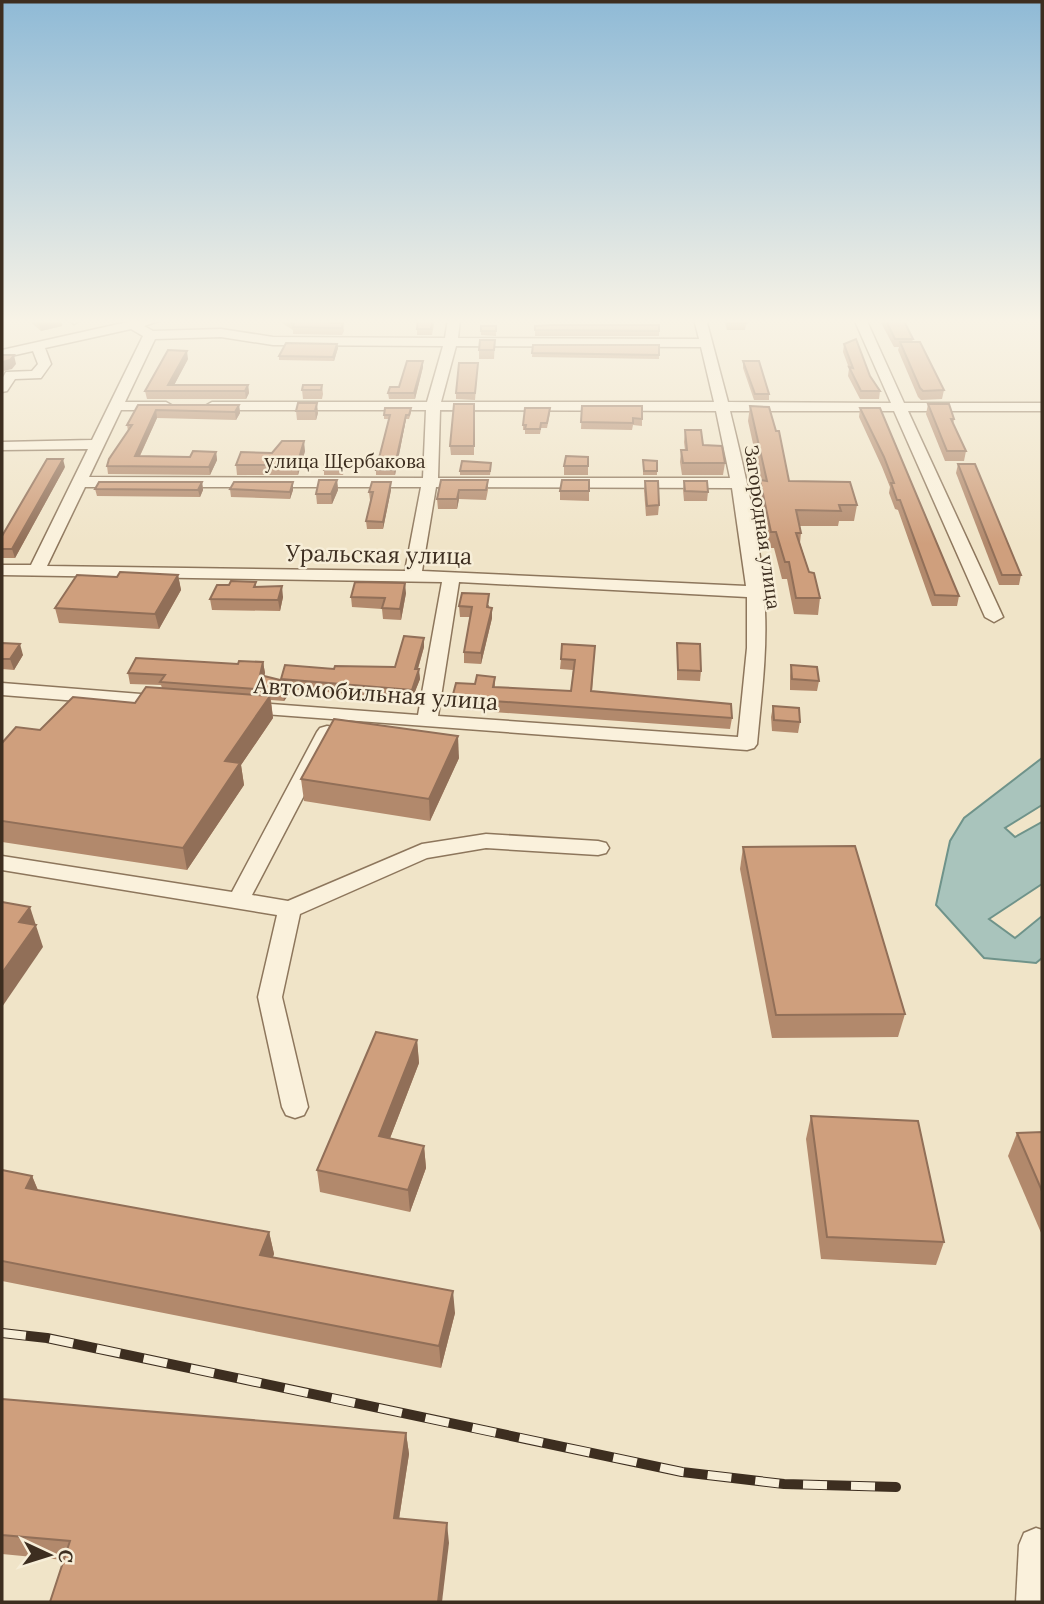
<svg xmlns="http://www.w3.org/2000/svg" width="1044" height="1604" font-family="Lora,serif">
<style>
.water{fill:#a9c4bc;stroke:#6f938a;stroke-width:2}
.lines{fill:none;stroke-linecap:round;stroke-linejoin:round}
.minor-casing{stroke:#8d765c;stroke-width:3}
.minor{fill:#faf1dc;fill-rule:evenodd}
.rail-casing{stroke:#3d2e20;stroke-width:10}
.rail{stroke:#f7eed8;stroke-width:8;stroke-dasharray:24;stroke-linecap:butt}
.wall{fill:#b2896c}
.shaded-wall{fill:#916f58}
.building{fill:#cf9f7d;stroke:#916f58;stroke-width:2}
.labels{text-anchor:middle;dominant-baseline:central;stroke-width:5;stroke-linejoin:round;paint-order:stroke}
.far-street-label{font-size:19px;fill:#3d2e20;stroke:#f7eed8}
.street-label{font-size:23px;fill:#3d2e20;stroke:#f7eed8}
</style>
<rect width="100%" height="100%" fill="#f0e4c8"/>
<path class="water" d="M1042,758v47l-37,23 10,9 27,-15v62l-53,35 26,19 27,-22v42l-6,5 -52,-5 -48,-53 14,-64 14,-23z"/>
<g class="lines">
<g class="minor-casing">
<g id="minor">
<path d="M68,319h15l-9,5z"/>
<path d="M141,319h23l-20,7 9,5 68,-2 52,8 172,1 3,-19h12l-2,19 241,1 -5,-20h12l22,83 163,1 -37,-84h12l38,84h138v8h-134l95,206 -9,5 -9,-5 -91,-206h-164c16,65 32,133 35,200 2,44 -4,89 -8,133l-3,4 -7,2 -510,-38 -3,-4 10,-6 174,13 24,-133 -440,-7v-10h29l57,-116 -86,1v-8l90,-2 51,-104 -12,-7 -86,19 6,16 -10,14 -26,1 -8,12 -5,1v-13l4,-7 26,-1 6,-7 -5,-13 -31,7v-8zM221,337l52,8 170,1 -16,56h-215l-7,4 7,4h214l-3,68 -334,-1 32,-67h45l7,-4 -7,-4h-41l30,-63zM456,346l245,1 13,55h-273zM440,410l276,1 14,67h-292zM85,487h336l-16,84 -358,-5zM436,487l296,1 14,98 -324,-15zM459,582l288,15v51l-9,89 -300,-21z"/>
<path d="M2,683l164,13 10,6 -10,6 -164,-13z"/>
<path d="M327,726l35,4 3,4 -3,4h-28l-82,157 36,6 134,-57 64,-10 112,7 8,2 3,5 -3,5 -8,2 -112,-7 -59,10 -127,56 -18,83 26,110 -4,8 -9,3 -9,-3 -4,-8 -24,-110 19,-82 -275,-45v-14l230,36 85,-160 3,-4z"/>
<path d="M1036,1528l6,2v72h-26l3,-57 5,-12z"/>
</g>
</g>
<use href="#minor" class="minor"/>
<g class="rail-casing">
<path id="rail" d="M2,1333l45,5 635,134 102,12 112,3"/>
</g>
<use href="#rail" class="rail"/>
</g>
<g class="wall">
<path d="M27,319h34l1,7 -21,5z"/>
<path d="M276,319h48l7,4h12l1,8 -2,4 -49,-1v-4z"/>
<path d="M435,319l-3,16h-15v-6z"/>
<path d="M664,319h20v3l-20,-1z"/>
<path d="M724,319h20l2,4 -1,7h-18z"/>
<path d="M879,319h24l10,20 -1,3 32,48 -2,9 -21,1 -3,-3 -20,-47 1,-3h-5z"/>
<path d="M481,326l15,4v6l-15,-1z"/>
<path d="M535,326l124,5v5h-124z"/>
<path d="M495,340l-1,19h-15v-9z"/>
<path d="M337,344l1,4 -4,13 -55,-1v-4z"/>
<path d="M844,344l26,32 10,15 -1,8h-19l-12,-23 1,-8 -6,-16z"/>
<path d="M533,345h126v14l-127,-2z"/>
<path d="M188,359l-14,26h74l1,8 -3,6h-99l-2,-8z"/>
<path d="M743,361l26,33v6h-15l-11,-32z"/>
<path d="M478,363l-3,37 -19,-1v-6z"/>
<path d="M423,367l-8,32h-26l-1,-6 11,-6z"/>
<path d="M322,385l1,9 -1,5h-19l-1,-9z"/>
<path d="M298,403l20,10 -2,7h-19l-1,-9z"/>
<path d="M474,404v51h-23l-1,-9z"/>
<path d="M928,404l26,15 -1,6 13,26 -2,10h-19l-19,-47z"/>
<path d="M138,405h101l1,8 -4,7 -79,-2 -17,38 50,1 26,-5 1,8 -7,15 -102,-1 -1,-8 21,-35 -1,-6z"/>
<path d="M582,406l60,13v7l-9,-1 -1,5 -51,-1z"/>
<path d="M750,406l39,75 68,24 -3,16h-15l-1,5h-38l1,7 -1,10 9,29 11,26 -2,17 -24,-1 -7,-35h-5l-8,-31h-6l-10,-52 2,-16h1l-13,-59z"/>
<path d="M411,408v5l-2,6h-3l-11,56h-19v-5l13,-51h-5v-4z"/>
<path d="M860,408l99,188 -2,10h-25l-34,-96 -3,-1 -6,-16 1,-6 -8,-20 -23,-50z"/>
<path d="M550,413l-3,15h-6l-1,6h-15v-4h-2v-5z"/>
<path d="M685,430l40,33 -2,12h-41l-2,-13 1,-12h4l-1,-8z"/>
<path d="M305,451l-7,24h-61l-1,-10 36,-12z"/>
<path d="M588,457v18h-24v-9z"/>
<path d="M643,460l14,1v14h-14z"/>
<path d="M958,464l63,111 -2,10h-20l-43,-112z"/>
<path d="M65,467l-50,91h-13v-22z"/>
<path d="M491,467l-1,8h-30v-4z"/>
<path d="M345,469l-2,6h-19v-5z"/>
<path d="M337,480l1,10 -6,14h-15l-1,-10z"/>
<path d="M441,480h47v10l-2,10 -27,-1 -2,10h-19l-1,-10z"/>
<path d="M589,480v21l-29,-1v-9z"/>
<path d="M645,481l14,24 -1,10 -12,1 -2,-26z"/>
<path d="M684,481l24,11 -1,9h-23l-1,-11z"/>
<path d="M202,482l1,8 -3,7 -103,-1 -2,-7z"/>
<path d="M230,489l63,1 -3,9 -59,-2z"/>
<path d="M391,490l-8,39h-16l-1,-8 5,-21h-1l-1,-8z"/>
<path d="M178,575l3,15 -22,39 -100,-6 -4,-15 62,-31z"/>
<path d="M256,582v5l27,10 -3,14 -68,-1 -2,-11 19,-14z"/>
<path d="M406,593l-5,27 -18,-1 -1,-10 -30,-2 -1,-10z"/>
<path d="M489,605v2l3,1v10l-11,46 -17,-1v-11l6,-35h-10l-1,-11z"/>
<path d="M424,638v9l-6,22 2,10 -8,20 -123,-10 1,4 -6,8 -13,-1 2,18 -32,47 3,20 -57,85 -185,-28v-99l38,-13 95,-27 27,-15 -1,-3 -31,-1 -2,-11 135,-11 2,11 -1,3 17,4v-1l53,-10 61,-2z"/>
<path d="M2,643l21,12 -9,15 -12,-1z"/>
<path d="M677,643l24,28 -1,10 -23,-1z"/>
<path d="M595,646l-3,45 140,27 -2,11 -278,-20v-11l23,-14 20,-7v10l76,4 2,-21 -13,-1 1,-10z"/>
<path d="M791,665l28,16 -2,10 -27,-1v-14z"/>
<path d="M773,706l27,16 -2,11 -26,-2 -1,-14z"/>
<path d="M459,758l-29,63 -126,-20 -3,-22z"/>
<path d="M743,847l162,167 -7,23 -126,1 -32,-169z"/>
<path d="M417,1040l2,23 -29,75 34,8 2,22 -16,44 -90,-20 -3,-22z"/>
<path d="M811,1116l133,126 -8,23 -115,-6 -15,-120z"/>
<path d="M1042,1132v103l-34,-79 9,-23z"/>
<path d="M2,1170l30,6 6,14 231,42 5,22 -1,3 182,56 -14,55 -439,-87z"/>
<path d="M2,1399l404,34 3,21 -10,65 50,24 -385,17 -62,-6z"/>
</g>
<g class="shaded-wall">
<path d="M52,319h9l1,7 -21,5 -2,-9z"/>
<path d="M337,344l1,4 -4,13 -1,-4z"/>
<path d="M187,351l1,8 -17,32 -3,-6z"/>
<path d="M14,355l2,9 -4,5 -8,2 -2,7v-16z"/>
<path d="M423,361v6l-8,32 -1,-6z"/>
<path d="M248,385l1,8 -3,6 -1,-8z"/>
<path d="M317,403l1,10 -2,7 -1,-9z"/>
<path d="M239,405l1,8 -4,7 -1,-8z"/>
<path d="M156,410l1,8 -21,46 -1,-8z"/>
<path d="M406,415v4l-11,56 -1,-5z"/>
<path d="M304,441l1,10 -7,24 -1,-10z"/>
<path d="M216,452l1,8 -7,15 -1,-8z"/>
<path d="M63,459l2,8 -50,91 -3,-9z"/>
<path d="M337,480l1,10 -6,14 -1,-10z"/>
<path d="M202,482l1,8 -3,7 -2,-7z"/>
<path d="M293,482v8l-3,9v-7z"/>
<path d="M391,482v8l-8,39v-7z"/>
<path d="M459,490v9l-2,10v-10z"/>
<path d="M178,575l3,15 -22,39 -4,-15z"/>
<path d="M405,583l1,10 -5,27 -1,-11z"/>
<path d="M282,586l1,11 -3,14 -2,-11z"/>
<path d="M492,608v10l-11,46v-11z"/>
<path d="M424,638v9l-9,31v-9z"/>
<path d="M20,644l3,11 -9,15 -4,-11z"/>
<path d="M263,662l2,11 -3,13 -2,-11z"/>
<path d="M419,669l1,10 -8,20v-9z"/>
<path d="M288,682l2,11 -6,8 -1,-10z"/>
<path d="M270,696l3,22 -32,47 3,20 -57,85 -4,-22 42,-87z"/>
<path d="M458,736l1,22 -29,63 -1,-22z"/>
<path d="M30,907l13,40 -41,60v-34l17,-51z"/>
<path d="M417,1040l2,23 -37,96 -3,-23z"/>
<path d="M424,1146l2,22 -16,44 -2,-22z"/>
<path d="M32,1176l9,22 -15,-10z"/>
<path d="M269,1232l5,22 -9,23 -5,-22z"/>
<path d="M453,1291l2,22 -14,55 -2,-22z"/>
<path d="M406,1433l3,21 -13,84 -2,-20z"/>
<path d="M447,1523l2,20 -7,59h-4z"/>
</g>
<g class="building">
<path d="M36,319h16l-13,3z"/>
<path d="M286,319h38l7,4h12l-1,5 -49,-1 1,-3z"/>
<path d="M418,319h15l-2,10h-14z"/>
<path d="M726,319h18l2,4h-19z"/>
<path d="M885,319h18l10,20h-18z"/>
<path d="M551,325h108v6l-124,-1v-4z"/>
<rect x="481" y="326" width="15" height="5"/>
<path d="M856,339l14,37 10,15h-19l-12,-24 4,1 -9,-24z"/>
<path d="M480,340h15l-1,10h-15z"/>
<path d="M900,342h20l24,48 -21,1 -3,-3z"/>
<path d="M286,343l51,1 -4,13 -54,-1z"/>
<path d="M533,345h126v10l-127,-2z"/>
<path d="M168,350l19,1 -19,34h80l-3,6h-100z"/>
<path d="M2,355h12l-4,5 -8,2z"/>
<path d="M407,361h16l-9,32h-26l2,-6h9z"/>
<path d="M743,361h16l10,33h-14z"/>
<path d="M459,363h19l-3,30h-19z"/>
<path d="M303,385h19l-1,5h-19z"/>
<path d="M298,403h19l-2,8h-19z"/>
<path d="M454,404h20v42h-24z"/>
<path d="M928,404h21l5,15h-3l15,32h-19z"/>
<path d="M138,405h101l-4,7 -79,-2 -21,46 55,1 3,-6 23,1 -7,15 -102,-1 2,-7 23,-34h-5z"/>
<path d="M582,406h60v13l-9,-1v5l-52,-1z"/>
<path d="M750,406l19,1 7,24h3l10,50 61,1 7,23h-18l2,6 -45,-1 5,23h-5l13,39 5,1 6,25h-24l-7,-36h-4l-9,-30h-5l-11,-52 7,1z"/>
<path d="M385,408h26l-2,7h-3l-12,55h-18l14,-55h-6z"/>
<path d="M525,408h25l-3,15h-6l-1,6h-15l1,-4h-3z"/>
<path d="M860,408h20l79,188 -24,-1 -35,-95h-3l-6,-17h3l-10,-26z"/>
<path d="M685,430h16l2,15 19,1 3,17h-42l-2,-13h6z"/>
<path d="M282,441h22l-7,24h-61l5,-13 31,1z"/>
<path d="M566,456l22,1v9h-24z"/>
<path d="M47,459h16l-51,90h-10v-13z"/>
<path d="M643,460l14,1v10h-13z"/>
<path d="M462,461l29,2 -1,8h-30z"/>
<path d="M325,463l20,1 -3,6h-18z"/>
<path d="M958,464h17l46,111h-19z"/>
<path d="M319,480h18l-6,14h-15z"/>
<path d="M441,480h47l-2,10h-27l-2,9h-20z"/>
<path d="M562,480h27v11h-29z"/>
<path d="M645,481h13l1,24 -12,1z"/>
<path d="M684,481h23l1,11 -23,-1z"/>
<path d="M99,482h103l-4,8 -103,-1z"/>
<path d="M234,482h59l-3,10 -60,-3z"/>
<path d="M372,482h19l-8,40 -17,-1 7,-29h-4z"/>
<path d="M120,572l58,3 -23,39 -100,-6 22,-33 40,2z"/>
<path d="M231,581l25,1 -2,5 28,-1 -4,14 -68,-1 7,-14h12z"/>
<path d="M355,582l50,1 -5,26 -18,-1 3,-10 -34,-1z"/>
<path d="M462,593l27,1 -2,13 5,1 -11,45 -17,-1 8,-45 -13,-1z"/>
<path d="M404,636l20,2 -9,31h4l-7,21 -131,-11 4,-14 49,4 1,-3 60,1z"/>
<path d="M2,643l18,1 -10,15h-8z"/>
<path d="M677,643l23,1 1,27 -23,-1z"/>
<path d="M562,644l33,2 -4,45 140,13 1,14 -280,-20 4,-15 19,1 2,-9 18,2 -2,10 78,4 4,-31 -14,-1z"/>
<path d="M136,658l102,6 1,-3 24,1 -3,13 28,7 -5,9 -123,-9 5,-7 -37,-2z"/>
<path d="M791,665l26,2 2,14 -27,-2z"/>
<path d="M146,687l124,9 -45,65 15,2 -57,85 -181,-27v-78l14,-16 24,3 33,-33 62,6z"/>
<path d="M773,706l26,2 1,14 -26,-2z"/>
<path d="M334,719l124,17 -29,63 -128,-20z"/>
<path d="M855,846l50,168 -129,1 -33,-168z"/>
<path d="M2,902l28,5 -11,15 17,3 -34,48z"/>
<path d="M376,1032l41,8 -38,96 45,10 -16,44 -91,-20z"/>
<path d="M811,1116l107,5 26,121 -117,-5z"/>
<path d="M1042,1132v59l-25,-58z"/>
<path d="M2,1170l30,6 -6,12 243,44 -9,23 193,36 -14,55 -437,-85z"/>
<path d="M2,1399l404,34 -12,85 53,5 -9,79h-388l20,-61 -68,-6z"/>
</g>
<linearGradient id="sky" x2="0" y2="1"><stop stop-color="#8fbad6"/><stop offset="0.59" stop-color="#f8f3e6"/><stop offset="1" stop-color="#f8f3e6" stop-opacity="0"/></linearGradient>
<rect width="1044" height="544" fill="url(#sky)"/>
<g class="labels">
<g class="far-street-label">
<text x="345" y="461">улица Щербакова</text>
<text transform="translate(763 527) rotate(82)">Загородная улица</text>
</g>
<g class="street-label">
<text transform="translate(379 554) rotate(1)">Уральская улица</text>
<text transform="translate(376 693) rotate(4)">Автомобильная улица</text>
</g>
</g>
<rect width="1044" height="1604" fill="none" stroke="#3d2e20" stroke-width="7"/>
<g transform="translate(49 1555) rotate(94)" stroke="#f7eed8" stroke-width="5" paint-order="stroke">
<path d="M0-5L12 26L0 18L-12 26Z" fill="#3d2e20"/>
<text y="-10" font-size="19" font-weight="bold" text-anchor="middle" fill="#3d2e20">С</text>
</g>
</svg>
